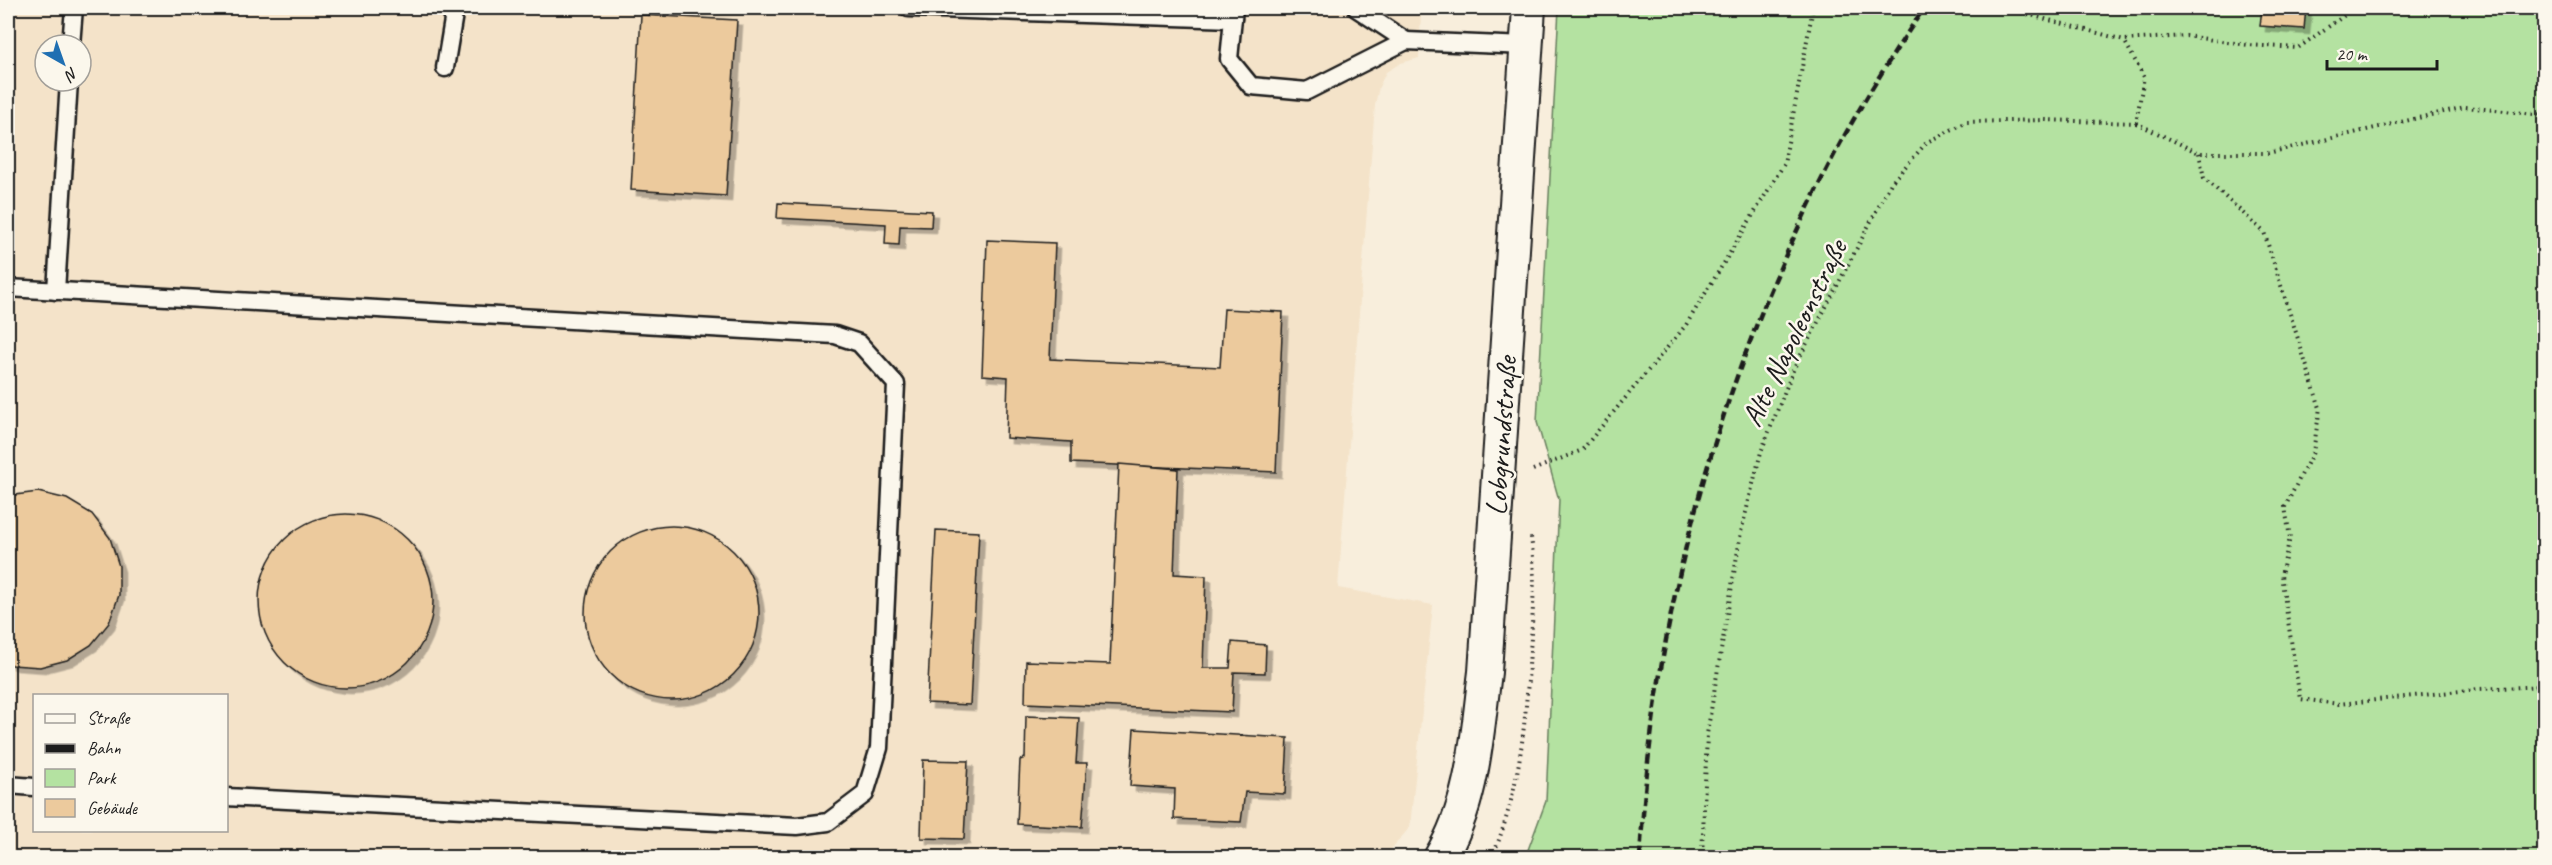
<svg xmlns="http://www.w3.org/2000/svg" width="2552" height="865" font-family="Caveat,sans-serif">
<style>
.built{fill:#f4e3c9;fill-rule:evenodd}
.green{fill:#b4e2a1;stroke:#687f5e;stroke-width:1.5}
.building{fill:#ecca9d;stroke:#1c1c1c;stroke-width:1.5;filter:url(#shadow)}
.lines{fill:none;stroke-linecap:round;stroke-linejoin:round}
.service-casing{stroke:#1c1c1c;stroke-width:21}
.minor-casing{stroke:#1c1c1c;stroke-width:36}
.path{stroke:#1c1c1c;stroke-width:4;stroke-dasharray:1.5 4.5;stroke-linecap:butt}
.service{stroke:#fbf7ec;stroke-width:16}
.minor{stroke:#fbf7ec;stroke-width:32}
.rail{stroke:#1c1c1c;stroke-width:4.5;stroke-dasharray:9 4.5;stroke-linecap:butt}
.labels{text-anchor:middle;dominant-baseline:central;stroke-width:5;stroke-linejoin:round;paint-order:stroke}
.street-label{font-size:30px;fill:#1c1c1c;stroke:#fbf7ec}
</style>
<defs>
<filter id="shadow"><feDropShadow dx="5.5" dy="5.5" stdDeviation="0" flood-color="#0004"/></filter>
</defs>
<rect width="100%" height="100%" fill="#f8eedc"/>
<filter id="ink" filterUnits="userSpaceOnUse"><feTurbulence type="fractalNoise" baseFrequency=".0167" numOctaves="2"/><feDisplacementMap in="SourceGraphic" scale="12" xChannelSelector="R" yChannelSelector="G"/><feConvolveMatrix kernelMatrix="1 2 1 2 8 2 1 2 1" color-interpolation-filters="sRGB"/></filter>
<g filter="url(#ink)">
<path class="built" d="M8,8h1380l33,7 -2,43 -18,5 -15,9 -7,15 -4,18 -37,483 95,17 -23,222 -26,31 -1376,-1zM45,45h36v36h-36zM34,696h192v134h-192z"/>
<path class="green" d="M1559,8h985v849l-1019,1 21,-57 13,-301 -22,-78z"/>
<g class="building">
<path d="M2262,8h44l-2,21 -44,-3z"/>
<path d="M641,15l96,5 -11,176 -95,-6z"/>
<path d="M778,203l154,8 -1,16 -31,-1 -1,19 -14,-1 1,-20 -109,-6z"/>
<path d="M987,240l68,3 -5,116 170,8 4,-58 59,3 -7,160 -205,-9v-21l-65,-4 2,-61 -26,-2z"/>
<path d="M1119,464l59,5 -4,105 32,2 -3,92h27l2,-26 34,3 -1,28 -31,-1 -2,40 -207,-9 1,-42 84,3z"/>
<path d="M38,492l29,7 25,15 18,24 9,28v29l-10,28 -18,22 -24,15 -27,7 -28,-2 -4,-2v-167z"/>
<circle cx="346" cy="601" r="87"/>
<circle cx="672" cy="613" r="87"/>
<path d="M936,530l43,2 -9,173 -43,-2z"/>
<path d="M1026,716l53,2 -3,45h11l-5,64 -65,-3 3,-64 5,-2z"/>
<path d="M1134,729l154,9 -3,56 -40,-2 -4,30 -67,-3 1,-30 -45,-3z"/>
<path d="M923,760l45,1 -4,78 -43,-1z"/>
</g>
<g class="lines">
<g class="service-casing">
<g id="service">
<path d="M909,8l324,11"/>
<path d="M1234,8l-5,51 22,27 56,5 99,-50 121,5"/>
<path d="M1356,8l50,33"/>
<path d="M71,45l3,-37"/>
<path d="M445,68l10,-60"/>
<path d="M8,288l827,47 24,8 37,41 -17,364 -14,46 -37,28 -31,4 -571,-29"/>
<path d="M56,291l13,-210"/>
<path d="M8,785l26,2"/>
</g>
</g>
<g class="minor-casing">
<path id="minor" d="M1440,858c34,-56 37,-123 45,-186l44,-664"/>
</g>
<g class="path">
<path d="M2004,8l120,32 62,-4 62,9 50,3 57,-40"/>
<path d="M2136,123l63,30h69l197,-46 79,8"/>
<path d="M2199,153l5,25 60,54 56,176 -7,44 -28,55 5,31 -9,37 19,124 39,5 140,-15 65,-3"/>
<path d="M1533,470l49,-20 104,-125 98,-161 29,-156"/>
<path d="M1492,858c29,-71 33,-132 38,-207 3,-39 6,-76 1,-114"/>
<path d="M1702,858l5,-124 34,-202 20,-80 33,-84 97,-185 36,-41 40,-20 78,-2 91,3 8,-46 -20,-37"/>
</g>
<use href="#service" class="service"/>
<use href="#minor" class="minor"/>
<path class="rail" d="M1640,858c14,-248 78,-478 192,-699 27,-52 59,-102 92,-151"/>
</g>
</g>
<g class="labels">
<g class="street-label">
<text transform="translate(1794 333) rotate(-64)">Alte Napoleonstraße</text>
<text transform="translate(1501 436) rotate(-86)">Lobgrundstraße</text>
</g>
</g>
<rect width="2552" height="865" fill="none" stroke="#fbf7ec" stroke-width="30"/>
<rect x="15" y="15" width="2522" height="835" fill="none" stroke="#1c1c1c" stroke-width="2" filter="url(#ink)"/>
<rect x="33" y="694" width="195" height="138" fill="#fbf7ec" stroke="#a29f99" stroke-width="1.5"/>
<rect x="45" y="714" width="30" height="9" fill="#fbf7ec" stroke="#a29f99" stroke-width="1.5"/>
<text x="87" y="724" font-size="18" fill="#1c1c1c">Straße</text>
<rect x="45" y="744" width="30" height="9" fill="#1c1c1c" stroke="#a29f99" stroke-width="1.5"/>
<text x="87" y="754" font-size="18" fill="#1c1c1c">Bahn</text>
<rect x="45" y="769" width="30" height="18" fill="#b4e2a1" stroke="#a29f99" stroke-width="1.5"/>
<text x="87" y="784" font-size="18" fill="#1c1c1c">Park</text>
<rect x="45" y="799" width="30" height="18" fill="#ecca9d" stroke="#a29f99" stroke-width="1.5"/>
<text x="87" y="814" font-size="18" fill="#1c1c1c">Gebäude</text>
<g transform="translate(63 63) rotate(140)"><circle r="28" fill="#fbf7ec" stroke="#a29f99" stroke-width="1.5"/>
<path d="M0-4.5L10 22L0 15L-10 22Z" fill="#1f6fb2"/>
<text y="-9" font-size="16" font-weight="bold" text-anchor="middle" fill="#1c1c1c">N</text>
</g>
<path d="M2327 60v9h110v-9" fill="none" stroke="#1c1c1c" stroke-width="3"/>
<text x="2336" y="60" font-size="18" fill="#1c1c1c" stroke="#fbf7ec" stroke-width="4.5" paint-order="stroke">20 m</text>
</svg>
